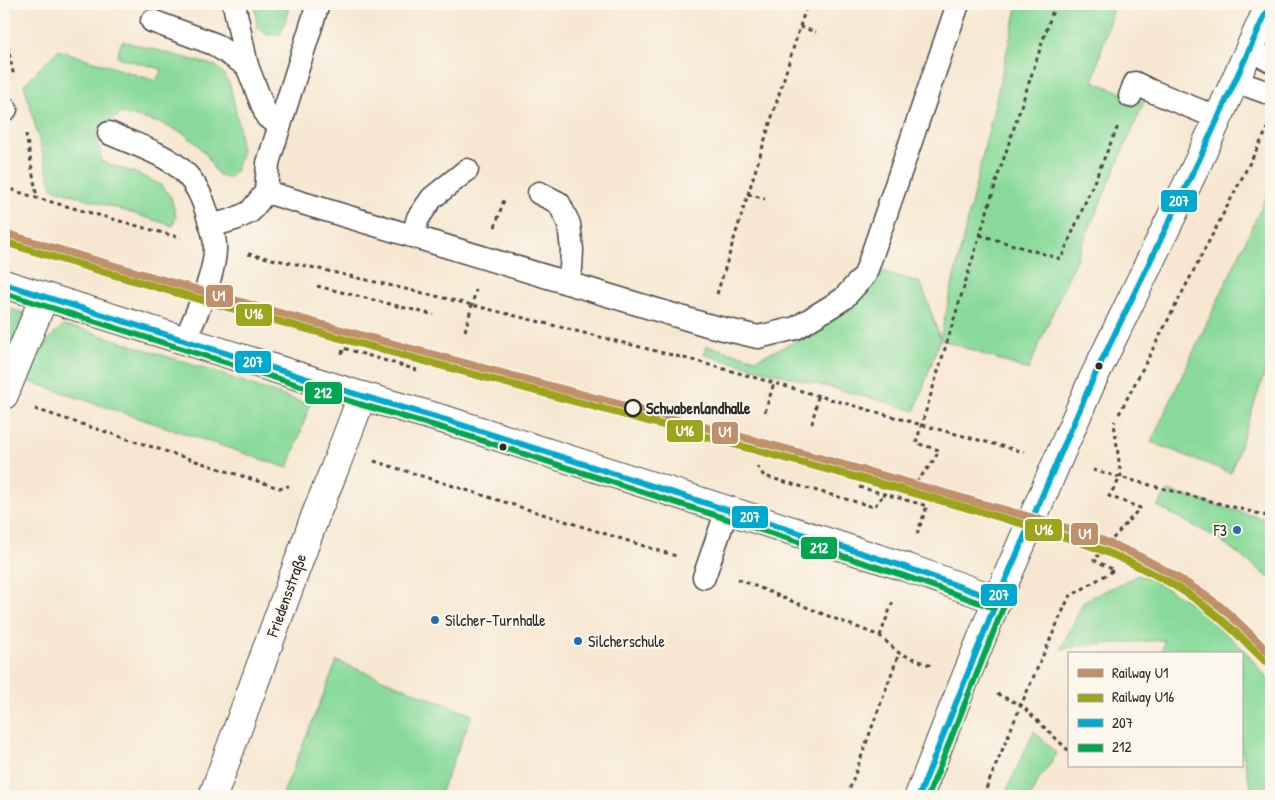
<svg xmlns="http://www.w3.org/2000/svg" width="1275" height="800" font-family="'Patrick Hand',sans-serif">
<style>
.green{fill:#89da9a;stroke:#5a8262}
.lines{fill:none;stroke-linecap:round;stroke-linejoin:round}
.lane-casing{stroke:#4a4744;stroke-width:25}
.street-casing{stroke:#4a4744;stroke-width:30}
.secondary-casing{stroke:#4a4744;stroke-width:30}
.path{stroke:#4a4744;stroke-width:3;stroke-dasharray:4 4;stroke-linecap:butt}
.lane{stroke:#fff;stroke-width:22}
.street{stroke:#fff;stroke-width:28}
.secondary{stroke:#fff;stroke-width:28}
.bus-1-casing{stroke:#fbf7ec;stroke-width:10}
.bus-2-casing{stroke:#fbf7ec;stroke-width:10}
.bus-1{stroke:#00a9ce;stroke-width:6}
.bus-2{stroke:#00a651;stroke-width:6}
.rail-1-casing{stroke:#fbf7ec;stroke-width:11}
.rail-2-casing{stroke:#fbf7ec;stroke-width:11}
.rail-1{stroke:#bf9069;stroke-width:8}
.rail-2{stroke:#9da41d;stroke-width:8}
.bus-dot{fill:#2b2b2b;stroke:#fbf7ec;stroke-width:2}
.stop-dot{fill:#fbf7ec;stroke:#2b2b2b;stroke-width:2.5}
.poi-dot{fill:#1f6fb2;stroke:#fbf7ec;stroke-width:2}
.labels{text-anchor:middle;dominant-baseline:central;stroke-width:4;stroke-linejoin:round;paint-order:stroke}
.stop-label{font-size:16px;font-weight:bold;fill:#2b2b2b;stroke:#fbf7ec;text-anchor:start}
.poi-label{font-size:16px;fill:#2b2b2b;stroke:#fbf7ec;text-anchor:start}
.street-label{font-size:16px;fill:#2b2b2b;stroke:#fbf7ec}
.line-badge{stroke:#fbf7ec;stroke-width:2}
.badge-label{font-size:14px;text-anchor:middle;font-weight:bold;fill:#fff}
</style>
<rect width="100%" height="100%" fill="#fbf7ec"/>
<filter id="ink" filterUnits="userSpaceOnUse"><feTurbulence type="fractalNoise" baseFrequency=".02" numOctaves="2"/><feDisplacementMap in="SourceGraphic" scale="10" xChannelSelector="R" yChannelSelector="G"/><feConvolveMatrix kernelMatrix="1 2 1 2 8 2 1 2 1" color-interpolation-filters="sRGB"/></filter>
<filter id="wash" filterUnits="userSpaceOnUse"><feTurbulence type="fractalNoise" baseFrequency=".0096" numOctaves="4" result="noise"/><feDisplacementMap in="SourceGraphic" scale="20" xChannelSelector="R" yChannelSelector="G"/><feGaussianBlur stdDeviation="1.12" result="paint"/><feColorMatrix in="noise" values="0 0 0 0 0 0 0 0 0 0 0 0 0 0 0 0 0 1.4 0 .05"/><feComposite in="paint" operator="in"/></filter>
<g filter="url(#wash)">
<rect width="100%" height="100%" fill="#f7e7d1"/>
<g class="green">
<path d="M255,4h35l-9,30 -14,1 -10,-8z"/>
<path d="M1018,4h96l-21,77 51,21 -116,268 -88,-31 -25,72 -29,-9 -182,-47 3,-9 49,13 45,-20 64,-44 10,-26 46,14 19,55z"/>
<path d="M122,41l94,25 7,7 7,12 9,41 2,29 -6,17 -7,6 -8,-2 -6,-7 -6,-12 -11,-13 -14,-11 -23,-10 -38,-10 -26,18 6,31 34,11 25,12 10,12 5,20 -3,9 -121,-38 -28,-104 34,-34 98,31 6,-12 -45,-12z"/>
<path d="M1271,187v167l-40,119 -80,-31z"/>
<path d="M4,307l23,7 -23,61z"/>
<path d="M63,326l22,4 133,43 92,32 -22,63 -263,-88c11,-20 20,-40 38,-54z"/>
<path d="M1168,491l103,30v58l-52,-40 -62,-33z"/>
<path d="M1138,575l12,4 45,26 49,45 27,33v113h-18l-12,-49v-93h-79l2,-14 -82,5 -21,4 23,-48z"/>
<path d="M337,661l135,54 -33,81h-157z"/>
<path d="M1034,731l23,23 -18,25 -8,17h-27z"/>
</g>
</g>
<g filter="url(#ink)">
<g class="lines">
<g class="lane-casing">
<g id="lane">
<path d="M234,4l13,62"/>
<path d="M152,21l62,23 33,22 20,51 13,8"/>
<path d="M1249,49l22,12"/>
<path d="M1235,81l36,13"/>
<path d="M1130,96l5,-13 14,7 69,28"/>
<path d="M4,108l2,1"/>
<path d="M109,133c22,10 57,21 74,38 13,12 19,26 24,42 3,11 8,22 8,33 1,28 -19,68 -30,94"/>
<path d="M266,192l2,-29 50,-159"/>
<path d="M539,193l20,10 10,21 3,26 -1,18 -4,15"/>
<path d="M211,226l24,-7 15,-7 16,-20 441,133 51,12 38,-9 47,-29 22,-24 93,-271"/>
<path d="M413,236l5,-18 14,-20 35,-28"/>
<path d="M704,577l23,-67"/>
</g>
</g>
<g class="street-casing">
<g id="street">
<path d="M4,395l40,-98"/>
<path d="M213,796l103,-282 18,-44 28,-74"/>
</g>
</g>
<g class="secondary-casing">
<g id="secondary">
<path d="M4,284l358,112 87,25 456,146 92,33"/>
<path d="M919,796l28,-72 50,-124 95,-219 107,-221 71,-156"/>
</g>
</g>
<g class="path">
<path d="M800,27l16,5"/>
<path d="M6,38l8,39"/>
<path d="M26,134l11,64"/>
<path d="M4,187l33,11 144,40"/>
<path d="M748,194l17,5"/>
<path d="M495,227l10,-30"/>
<path d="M980,235l81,24 57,-133"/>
<path d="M248,254l67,14 125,29 256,64 226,64 102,27"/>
<path d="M317,286l117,29"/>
<path d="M717,294l90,-290"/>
<path d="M465,331l11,-41"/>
<path d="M342,354l1,-6 74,22"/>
<path d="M35,409l244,79 10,-2"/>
<path d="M765,412l9,-29"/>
<path d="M1119,414l150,-288"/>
<path d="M812,424l6,-28"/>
<path d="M374,461l302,95"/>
<path d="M757,466l7,10 110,31 10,-13"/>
<path d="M1093,470l178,47"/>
<path d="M859,487l47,13"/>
<path d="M917,534l10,-28 -21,-6c7,-19 25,-31 33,-50l-23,-7 82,-267 57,-172"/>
<path d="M738,579l85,35 57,22 19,17 33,13"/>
<path d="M880,636l13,-35"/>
<path d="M997,694l24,11 48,46"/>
<path d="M847,796l52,-143"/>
<path d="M983,796l38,-91 48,-108 45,-27 -20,-10 46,-52 -31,-12 12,-19 -7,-54 1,-2"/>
</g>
<use href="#lane" class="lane"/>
<use href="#street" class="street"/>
<use href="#secondary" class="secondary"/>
<g class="bus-1-casing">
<g id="bus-1">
<path d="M4,284l358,112 87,25 456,146 92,33"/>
<path d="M919,796l78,-196 95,-219 107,-221 71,-156"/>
</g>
</g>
<g class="bus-2-casing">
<g id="bus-2">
<path d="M4,293l355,111 87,25 456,146 92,33"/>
<path d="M928,796l77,-193"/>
</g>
</g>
<use href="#bus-1" class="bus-1"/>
<use href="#bus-2" class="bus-2"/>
<g class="rail-1-casing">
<path id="rail-1" d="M4,233c216,66 434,123 652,181 104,28 209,56 313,86 63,18 128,33 185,64 22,12 43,25 63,40 19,15 37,34 54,51"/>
</g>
<g class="rail-2-casing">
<path id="rail-2" d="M4,242c217,66 436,123 655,182 102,28 204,54 305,83 62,18 126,34 184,64 24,12 48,27 68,44 17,14 33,30 49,46"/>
</g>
<use href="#rail-1" class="rail-1"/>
<use href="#rail-2" class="rail-2"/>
</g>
</g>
<g class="bus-dot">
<circle cx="1099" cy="366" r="4.5"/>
<circle cx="503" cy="447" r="4.5"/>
</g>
<circle class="stop-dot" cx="633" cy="408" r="8"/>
<g class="poi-dot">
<circle cx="1237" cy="530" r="5"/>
<circle cx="435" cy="620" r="5"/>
<circle cx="578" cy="641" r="5"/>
</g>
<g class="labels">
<g class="stop-label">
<text x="646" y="408">Schwabenlandhalle</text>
</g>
<g class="poi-label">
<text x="1227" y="530" text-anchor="end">F3</text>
<text x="445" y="620">Silcher-Turnhalle</text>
<text x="588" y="641">Silcherschule</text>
</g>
<g class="street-label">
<text transform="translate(286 595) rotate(-70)">Friedensstraße</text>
</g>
</g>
<g class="line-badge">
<rect x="1160" y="189" width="38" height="24" rx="5" fill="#00a9ce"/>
<rect x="205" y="284" width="29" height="24" rx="5" fill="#bf9069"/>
<rect x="235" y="303" width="38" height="24" rx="5" fill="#9da41d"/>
<rect x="234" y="350" width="38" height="24" rx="5" fill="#00a9ce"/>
<rect x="304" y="381" width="39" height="24" rx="5" fill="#00a651"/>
<rect x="666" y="419" width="38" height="24" rx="5" fill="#9da41d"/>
<rect x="711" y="421" width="28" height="24" rx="5" fill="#bf9069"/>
<rect x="731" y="505" width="38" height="24" rx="5" fill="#00a9ce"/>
<rect x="1024" y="518" width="39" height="24" rx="5" fill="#9da41d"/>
<rect x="1070" y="522" width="29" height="24" rx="5" fill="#bf9069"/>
<rect x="800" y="536" width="38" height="24" rx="5" fill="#00a651"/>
<rect x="980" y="583" width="38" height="24" rx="5" fill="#00a9ce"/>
</g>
<g class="badge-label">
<text x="1179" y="206">207</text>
<text x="219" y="301">U1</text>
<text x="254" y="319">U16</text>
<text x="253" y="367">207</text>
<text x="323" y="398">212</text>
<text x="685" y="436">U16</text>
<text x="725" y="437">U1</text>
<text x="750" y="522">207</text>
<text x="1044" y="535">U16</text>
<text x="1085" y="539">U1</text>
<text x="819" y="553">212</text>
<text x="999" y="600">207</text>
</g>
<rect width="1275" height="800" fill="none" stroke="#fbf7ec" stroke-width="20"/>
<rect x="1068" y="652" width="175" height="115" fill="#fbf7ec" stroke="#a8a59f"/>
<rect x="1078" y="669" width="25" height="8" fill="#bf9069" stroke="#a8a59f"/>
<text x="1112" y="678" font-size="15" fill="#2b2b2b">Railway U1</text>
<rect x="1078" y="694" width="25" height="8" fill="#9da41d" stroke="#a8a59f"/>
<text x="1112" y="702" font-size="15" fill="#2b2b2b">Railway U16</text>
<rect x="1078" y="719" width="25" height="8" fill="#00a9ce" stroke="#a8a59f"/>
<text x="1112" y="728" font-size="15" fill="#2b2b2b">207</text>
<rect x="1078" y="744" width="25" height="8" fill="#00a651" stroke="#a8a59f"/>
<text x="1112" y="752" font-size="15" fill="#2b2b2b">212</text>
</svg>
